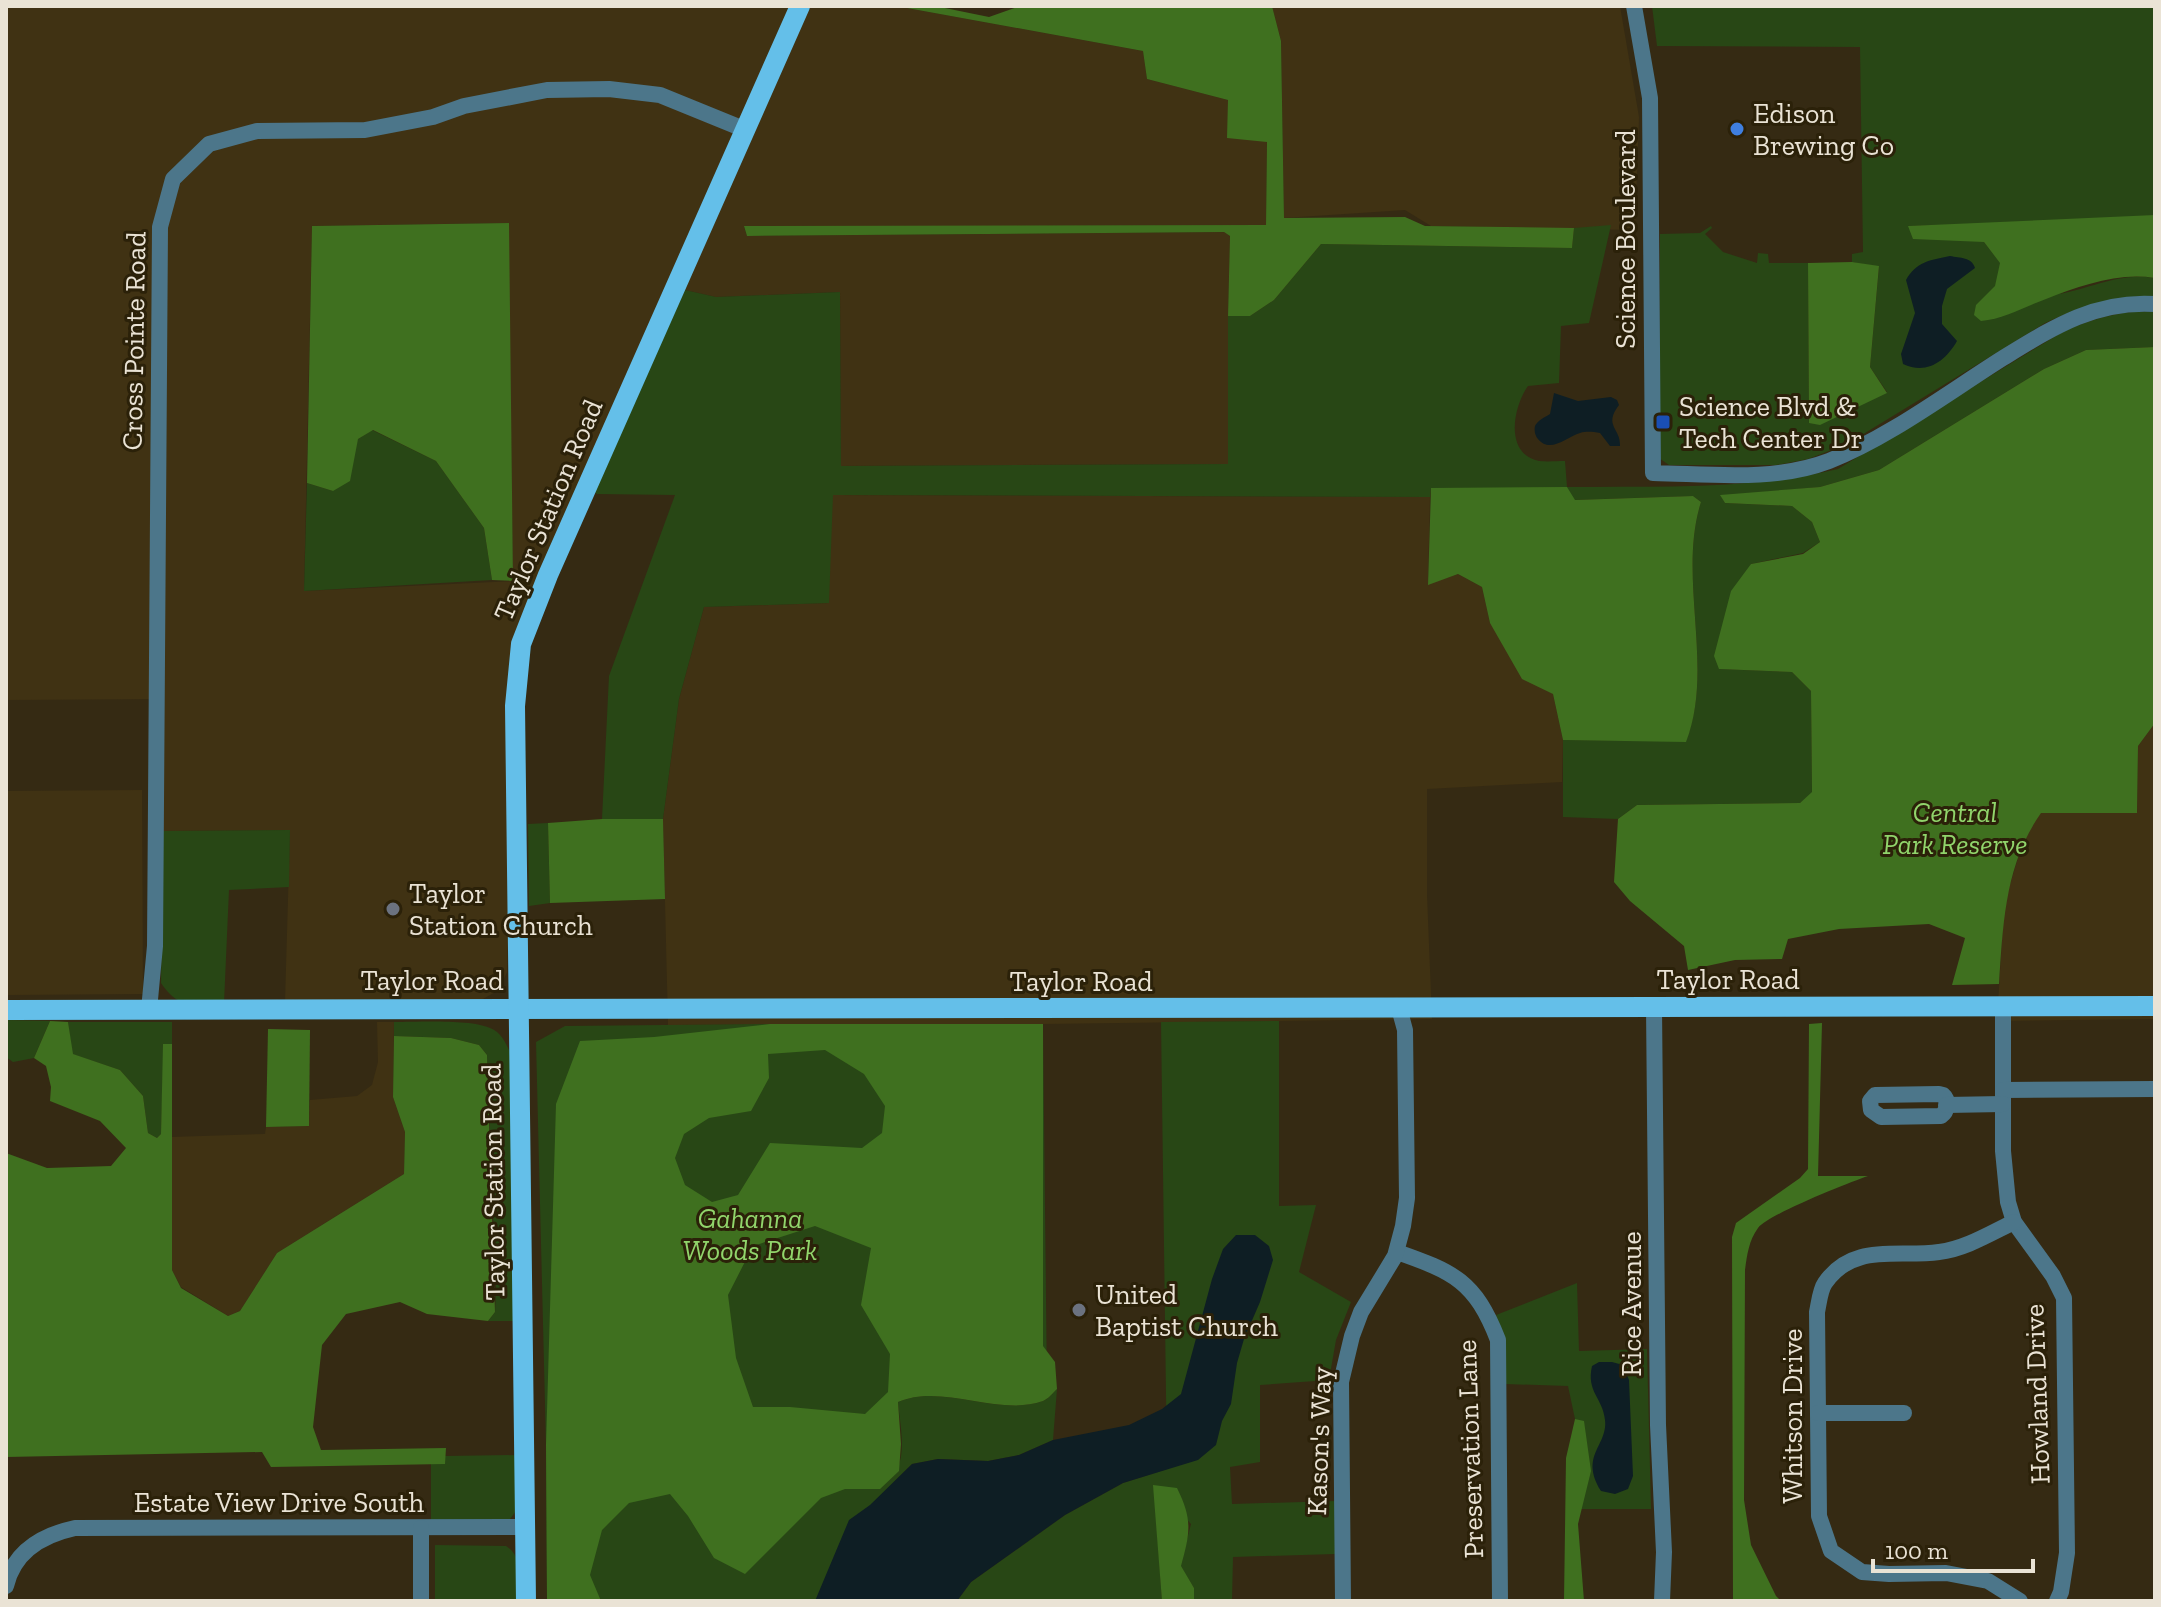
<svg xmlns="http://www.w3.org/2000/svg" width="2161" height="1607" font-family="'Zilla Slab',serif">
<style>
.built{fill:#403213;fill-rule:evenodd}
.green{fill:#284715;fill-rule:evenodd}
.forest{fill:#3f701f;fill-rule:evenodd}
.water{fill:#0e1e24}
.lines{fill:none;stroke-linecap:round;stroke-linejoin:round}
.minor{stroke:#4c768a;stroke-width:16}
.major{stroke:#64bfe9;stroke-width:20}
.shop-dot{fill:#3f7fe0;stroke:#2b2109;stroke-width:3}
.transit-dot{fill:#1a4fb4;stroke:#2b2109;stroke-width:3}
.worship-dot{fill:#6b7280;stroke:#2b2109;stroke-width:3}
.labels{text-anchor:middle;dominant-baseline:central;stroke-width:6;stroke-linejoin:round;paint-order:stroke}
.poi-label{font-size:28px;fill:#eae3d5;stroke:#2b2109;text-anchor:start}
.street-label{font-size:28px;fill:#eae3d5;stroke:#2b2109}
.park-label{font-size:28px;font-style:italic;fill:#91d56b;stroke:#2b2109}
</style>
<rect width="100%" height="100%" fill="#352a13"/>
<g class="built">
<path d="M6,6h890l247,45 4,28 81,21 39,42 -1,83 -522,2 3,9 477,-4 6,4 -2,80 1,148 -388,2 -1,-174 -124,5 -31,-7 -153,306 -21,232 -4,144 -8,18 -18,10 -196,2 5,-172 -127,1v-132l-157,1zM508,223l5,358 -209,10 8,-365z"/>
<path d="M1272,6h348l19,111 -4,113 -204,-4 -26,-16 -121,8 -3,-177z"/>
<path d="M832,495l598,2 -2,87 30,-10 24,13 8,36 63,71 10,46 -1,42 -135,7v106l5,124 -389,5 -375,1 -5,-206 16,-120 25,-92 124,-4z"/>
<path d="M2155,723v296l-158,2 7,-116 21,-71 16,-22 96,1 1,-67z"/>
<path d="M142,790l1,204 -137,1v-204z"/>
<path d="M377,1022h17l-1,75 12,35 -1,42 -127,79 -37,58 -12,5 -47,-29 -9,-17 -1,-133 94,-3 1,-7 43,-1 1,-26 47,-4 15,-11 6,-23z"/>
</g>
<g class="green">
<path d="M1652,6h503v261l-26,-3 -70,30c34,-6 59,-22 96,-16v18c-40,0 -74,10 -110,27l-198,121 -39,15 -32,6h-107l-10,-7 1,-224 40,-1 11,-7 1,2 -7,6 18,18 34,11 1,-10 10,1 1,9h39l1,160 78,-31 -17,-25 9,-100 -27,-5v-8l11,-2 -3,-205 -203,-1zM1992,224l7,37 -15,-19 -76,-16z"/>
<path d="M1611,225l-22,98 -28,3 -2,57 -31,3c-15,21 -24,68 11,75 8,1 18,0 26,0l2,26c91,-1 182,3 271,-18l226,-138c29,-12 60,-22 91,-19v35l-69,3 -42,19 -165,101 -59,17 -99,9 4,7 67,3 20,16 8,20 -17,11 -52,11 -32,105 73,3 19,19 1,102 -12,10 -163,2 -19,14 -55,-2v-77l123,1c29,-74 -9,-163 15,-239l-8,-6 -119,4 -143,-11 -1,8 -597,-2 -4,108 -125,4 -25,92 -16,120h-61l7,-143 66,-181 -78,-1 -4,-3 92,-201 31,7 124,-5 1,174 387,-2v-148h22l24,-16 47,-56 251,4 2,-20z"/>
<path d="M372,430l64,31 48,67 8,52 -188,11 3,-108 26,8 25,-52z"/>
<path d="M548,823l2,80 -21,3 -1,-82z"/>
<path d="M290,830l-1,57 -60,3 -5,113c-31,0 -44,8 -63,-20l2,-152z"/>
<path d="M6,1020l44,1 -16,37 -21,4 -7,-5z"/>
<path d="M1279,1021v185l37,-1 -17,67 52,30 -15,38 -7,40 -69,5v77l-30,5 2,37 103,-3v53l-102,3 -1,44h-38v-13l-14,-22 11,-42 -37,-39 8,116h-205l14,-19 94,-67 58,-32 44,-14 -6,-447z"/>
<path d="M68,1022h104v22h-8l-3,90 -4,4 -9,-5 -5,-37 -23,-26 -48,-16z"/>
<path d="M394,1022c24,0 76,-3 96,6 11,4 15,14 20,24l6,269h-28l7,-9 1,-23 -9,-234 -8,-10 -28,-7 -57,-2z"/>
<path d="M770,1024h273l4,365 -158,3 1,87c19,-18 10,-53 8,-77 45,-19 99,15 145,-1 5,-2 10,-8 14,-12l-4,51 -34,15 -31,6 -50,-2 -26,5 -22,22 1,115h-344l-1,-156 -10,-403 29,-16z"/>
<path d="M1577,1283l2,68 68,-2 4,160h-76v-90l-7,-33 -63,-2 -3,-52 -6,-17z"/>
<path d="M519,1455l-3,56 -6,8 -79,2v-57h13l1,-8z"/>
<path d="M435,1545l71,1c18,11 14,36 14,55h-85z"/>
</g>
<g class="forest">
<path d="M896,6h39l54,11 31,-11h252l9,35 3,177 121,-1 20,9 149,2 -2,20 -251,-4 -47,56 -24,16h-22l2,-80 -6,-4 -477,4 -3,-10 522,-1 1,-83 -40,-4 1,-38 -81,-21 -4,-28z"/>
<path d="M2155,215v63c-37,-6 -75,8 -109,21 -22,8 -42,20 -65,22l-7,-6 2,-10 19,-19 5,-23 -16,-21 -71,-3 -5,-13z"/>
<path d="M509,223l4,358 -21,-1 -8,-52 -48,-67 -63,-31 -15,9 -8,42 -17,10 -26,-8 5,-257z"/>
<path d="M1852,262l27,4 -9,101 17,26 -67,32 -11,-2 -1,-160z"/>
<path d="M2155,347v376l-17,23 -1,67h-96c-36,51 -38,111 -42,171l-47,1 13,-47 -36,-14 -90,5 -51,10 -6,20 -47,1 -47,10 -4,-24 -54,-45 -16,-19 4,-63 19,-14 163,-2 12,-11 -1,-101 -19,-19 -73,-3 -5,-13 17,-65 20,-27 52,-10 17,-12 -8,-20 -20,-16 -67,-3 -5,-8 100,-8 59,-17 165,-101 42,-19z"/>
<path d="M1567,487l8,13 118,-4 8,6c-24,76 14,165 -15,240l-123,-2 -10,-46 -31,-15 -32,-56 -8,-36 -24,-13 -30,11 3,-97z"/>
<path d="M602,819h61l2,80 -115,4 -2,-80z"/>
<path d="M50,1021l18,1 5,32 47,16 23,26 5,37 9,5 4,-4 2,-90h9v226l9,18 47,28 12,-5 37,-58 127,-79 1,-42 -12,-35 1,-61 57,2 28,7 8,10 8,257 -7,9 -61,-7 -27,-12 -54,12 -24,31 -9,82 8,23 125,-2 -1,16 -174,3 -9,-15 -256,5v-304l41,15 64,-2 15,-18 -26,-27 -50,-20 1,-14 -5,-21 -12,-8z"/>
<path d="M1822,1023l-4,153h50c-20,7 -99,38 -110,52 -9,12 -11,27 -13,42l-1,230 7,45 25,51 5,5h-48l-1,-364 4,-14 64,-45 8,-9 1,-145z"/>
<path d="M770,1024h273v322l12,16 2,27c-4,4 -9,10 -14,12 -45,16 -100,-18 -145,1l3,42 -2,27 -19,18h-35l-24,9 -76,76 -31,-16 -26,-42 -18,-22 -41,9 -27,27 -12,45 11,26h-54l-1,-156 10,-341 24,-63 74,-4zM825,1050l39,24 21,32 -3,27 -20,15 -92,-5 -32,52 -26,7 -27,-17 -10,-27 9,-24 25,-16 42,-7 18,-33 -1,-24zM815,1226l56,22 -10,57 29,49 -2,38 -23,22 -75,-7h-37l-17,-49 -8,-63 25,-49z"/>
<path d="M268,1029l42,1 -1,96 -43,1z"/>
<path d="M1575,1419l9,2 7,50 -13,53 6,77h-20l2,-143z"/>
<path d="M1153,1485l24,3c16,32 13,45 4,78l13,22v13h-32z"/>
</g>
<g class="water">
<path d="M1950,256c10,2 22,1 25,12l-28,21 -5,17v18l15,17c-12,21 -31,34 -54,23l-2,-10 14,-41 -9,-33c10,-18 24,-20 44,-24z"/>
<path d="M1554,393l24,8 33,-4 6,3 2,5c-16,21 2,23 1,41h-10l-10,-13c-7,-1 -13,-2 -20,0 -13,4 -30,21 -42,6 -3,-3 -4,-9 -3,-13 2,-5 10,-9 15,-12z"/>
<path d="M1236,1235h19l14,11 4,14 -13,42 -16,37 -7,24 -6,41 -9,17 -6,24 -18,15 -75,23 -58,32 -94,67 -14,19h-142l34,-81 21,-15 42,-41 26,-5 50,2 31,-6 34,-15 76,-15 33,-16 19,-15 31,-115 11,-30z"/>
<path d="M1599,1362h13l11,3 6,15 4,96 -5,13 -13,5 -14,-3c-22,-36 7,-45 4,-71 -2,-22 -19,-28 -13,-54z"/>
</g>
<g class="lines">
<g class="minor">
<path d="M1634,6l16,92 3,375c58,1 121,9 176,-12 59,-23 120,-69 174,-103 49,-30 92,-58 152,-54"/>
<path d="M1654,1007l4,418 6,127 -2,49"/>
<path d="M2003,1007v144l5,51 6,20 39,54 11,22 3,255 -6,39 -4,9"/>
<path d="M149,1010l6,-64 5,-719 13,-48 36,-35 48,-13 108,-1 68,-13 31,-11 83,-16 62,-1 51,6 86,35"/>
<path d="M2003,1090l152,-1"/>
<path d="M1939,1094l4,1c6,5 5,16 -2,21l-60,1 -10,-7 -1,-9 5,-6z"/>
<path d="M1946,1105l57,-1"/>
<path d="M2014,1222c-23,11 -49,27 -75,30 -41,6 -86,-10 -114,31 -5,7 -6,20 -8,29l2,204 12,35 31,21 27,2 57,-1 42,8 32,20"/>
<path d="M1397,1252c57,20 78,29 101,88l2,261"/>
<path d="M1818,1413h86"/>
<path d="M6,1586c8,-35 37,-51 69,-58l451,-1"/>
<path d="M421,1601v-73"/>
<path d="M1343,1601l-2,-219 11,-46 9,-24 34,-56 8,-30 4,-28 -2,-168 -6,-22"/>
</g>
<g class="major">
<path d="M6,1010l2149,-4"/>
<path d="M526,1601l-11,-895 6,-62 27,-69 252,-569"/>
</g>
</g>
<circle class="shop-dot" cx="1737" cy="129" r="8"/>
<rect class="transit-dot" x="1655" y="414" width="16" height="16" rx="4"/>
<g class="worship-dot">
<circle cx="393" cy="909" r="8"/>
<circle cx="1079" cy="1310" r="8"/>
</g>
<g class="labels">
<g class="poi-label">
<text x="1753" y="113">Edison<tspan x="1753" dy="32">Brewing Co</tspan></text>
<text x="1679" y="406">Science Blvd &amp;<tspan x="1679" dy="32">Tech Center Dr</tspan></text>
<text x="409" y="893">Taylor<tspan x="409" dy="32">Station Church</tspan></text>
<text x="1095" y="1294">United<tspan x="1095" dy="32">Baptist Church</tspan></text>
</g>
<g class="street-label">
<text transform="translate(1625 239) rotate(-90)">Science Boulevard</text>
<text transform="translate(134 341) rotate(-89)">Cross Pointe Road</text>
<text transform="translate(548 510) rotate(-67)">Taylor Station Road</text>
<text x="1728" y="979">Taylor Road</text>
<text x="432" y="980">Taylor Road</text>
<text x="1081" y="981">Taylor Road</text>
<text transform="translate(493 1182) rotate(-91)">Taylor Station Road</text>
<text transform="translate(1631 1304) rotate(-90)">Rice Avenue</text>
<text transform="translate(2037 1394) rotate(-92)">Howland Drive</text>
<text transform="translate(1792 1416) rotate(-90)">Whitson Drive</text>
<text transform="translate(1319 1441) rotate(-88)">Kason's Way</text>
<text transform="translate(1470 1449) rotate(-92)">Preservation Lane</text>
<text x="279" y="1502">Estate View Drive South</text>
</g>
<g class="park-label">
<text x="1955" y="812">Central<tspan x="1955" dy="32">Park Reserve</tspan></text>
<text x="750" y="1218">Gahanna<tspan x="750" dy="32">Woods Park</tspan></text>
</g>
</g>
<rect width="2161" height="1607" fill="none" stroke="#eae3d5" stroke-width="16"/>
<path d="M1873 1559v12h160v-12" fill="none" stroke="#eae3d5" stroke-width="4"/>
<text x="1885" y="1559" font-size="24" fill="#eae3d5" stroke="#2b2109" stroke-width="6" paint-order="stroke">100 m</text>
</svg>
